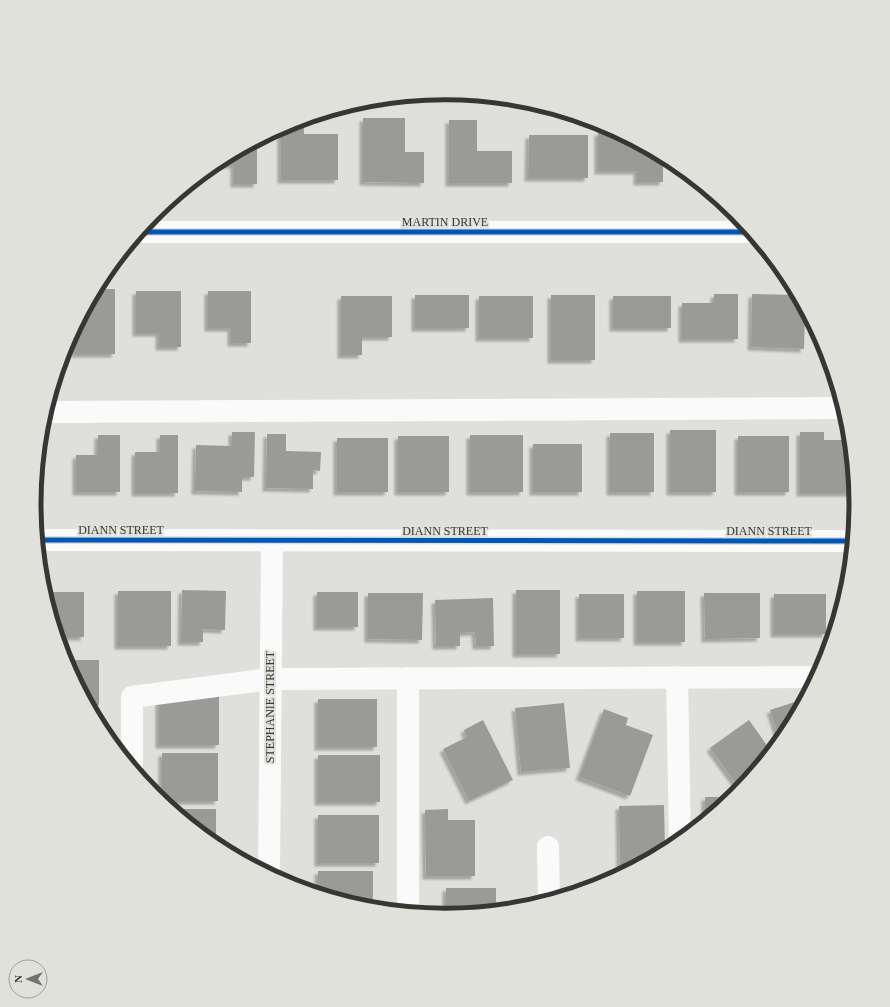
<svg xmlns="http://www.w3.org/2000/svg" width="890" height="1007" font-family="'Times New Roman',serif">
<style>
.building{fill:#9a9a98;filter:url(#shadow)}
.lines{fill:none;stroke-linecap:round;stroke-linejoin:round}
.minor{stroke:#fafafa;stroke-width:22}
.cycleway-casing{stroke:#e0e1db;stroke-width:8}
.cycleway{stroke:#0057b8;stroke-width:5}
.labels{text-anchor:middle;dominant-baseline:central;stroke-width:4;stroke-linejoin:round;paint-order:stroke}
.street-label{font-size:12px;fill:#363735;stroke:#e0e1db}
.rim{fill:none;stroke:#363735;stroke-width:5}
</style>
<defs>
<filter id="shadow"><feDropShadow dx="-3.5" dy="3.5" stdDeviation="1" flood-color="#0004"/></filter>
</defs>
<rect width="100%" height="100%" fill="#dfe0dc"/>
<g class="building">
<path d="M363,118h42v34h19v31l-61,-1z"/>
<path d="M304,119v15h34v46h-57v-53z"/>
<path d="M449,120h28v31h35v32h-63z"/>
<path d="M598,132l21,1 44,23v26h-26v-11h-39z"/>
<path d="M529,135h59v43h-60z"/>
<path d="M257,140v44h-23v-19h-21z"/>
<path d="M96,289h19v65h-40v-26z"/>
<path d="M136,291h45v56h-22v-14h-23z"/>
<path d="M208,291h43v52h-20v-15h-23z"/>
<path d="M714,294h24v45h-56v-36h32z"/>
<path d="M752,294l45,1 8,14 -1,40 -53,-2z"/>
<rect x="415" y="295" width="54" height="33"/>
<rect x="551" y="295" width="44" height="65"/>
<path d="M341,296h51v41h-30v18h-21z"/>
<rect x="479" y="296" width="54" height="42"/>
<rect x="613" y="296" width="58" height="32"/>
<rect x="670" y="430" width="46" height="62"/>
<path d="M232,432h23l-1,45h-12v15l-47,-1 1,-46 36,1z"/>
<path d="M800,432h24v8h26l3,53h-53z"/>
<rect x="610" y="433" width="44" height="59"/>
<path d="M267,434h19v17l35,1 -1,19 -7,-1v19l-47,-1z"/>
<path d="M98,435h22v57h-44v-37h22z"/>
<path d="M160,435h18v58h-43v-41h25z"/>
<rect x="470" y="435" width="53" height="57"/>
<rect x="398" y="436" width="51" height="56"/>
<rect x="738" y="436" width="51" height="56"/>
<rect x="337" y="438" width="51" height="54"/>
<rect x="533" y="444" width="49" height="48"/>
<path d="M182,590l44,1 -1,39 -22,-1v13h-22z"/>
<rect x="516" y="590" width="44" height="64"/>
<rect x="118" y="591" width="53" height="55"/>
<rect x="637" y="591" width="48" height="51"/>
<path d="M842,591h4l-4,13z"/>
<path d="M44,592h40v45h-26z"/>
<rect x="317" y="592" width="41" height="35"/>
<path d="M368,593h55l-1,47 -54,-1z"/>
<path d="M704,593h56v45l-55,1z"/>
<rect x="579" y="594" width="45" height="44"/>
<rect x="774" y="594" width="52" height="40"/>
<path d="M493,598l1,48h-18l-1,-14 -15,1v13h-24l-1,-46z"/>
<path d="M65,660h34v45h-10z"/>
<rect x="159" y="696" width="60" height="49"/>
<rect x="318" y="699" width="59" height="48"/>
<path d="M804,699l-17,33 -7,8 -10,-30z"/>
<path d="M564,703l6,65 -49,4 -6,-64z"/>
<path d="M604,709l24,9 -2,7 27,10 -23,61 -51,-19z"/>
<path d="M483,720l30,60 -44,21 -26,-52 24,-12 -3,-7z"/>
<path d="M749,720l22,31 -31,38 -30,-41z"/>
<rect x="162" y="753" width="56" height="48"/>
<rect x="318" y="755" width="62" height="47"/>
<path d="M705,797h27l-27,22z"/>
<path d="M664,805l1,44 -32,18h-13l-1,-61z"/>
<path d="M173,809h43v36z"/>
<path d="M448,809v11h27v56h-49l-1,-66z"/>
<rect x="318" y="815" width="61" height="48"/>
<path d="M318,871h55v36l-55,-15z"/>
<path d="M446,888h50v21l-51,5 -13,-1v-6h14z"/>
</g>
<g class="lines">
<g class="minor">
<path d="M139,232h613"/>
<path d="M45,412l799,-4"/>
<path d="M38,540l814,1"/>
<path d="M677,677l3,163"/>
<path d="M408,678v233"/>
<path d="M132,767v-70l138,-18 546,-2"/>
<path d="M548,847l1,52"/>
<path d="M269,873l3,-332"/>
</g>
<g class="cycleway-casing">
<g id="cycleway">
<path d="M139,232h613"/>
<path d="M38,540l814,1"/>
</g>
</g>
<use href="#cycleway" class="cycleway"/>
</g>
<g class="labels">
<g class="street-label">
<text x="445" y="222">MARTIN DRIVE</text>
<text x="121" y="530">DIANN STREET</text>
<text x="445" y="531">DIANN STREET</text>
<text x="769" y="531">DIANN STREET</text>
<text transform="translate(270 707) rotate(-90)">STEPHANIE STREET</text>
</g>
</g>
<path d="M0 0H890V1007H0ZM41 504a404 404 0 1 1 808 0a404 404 0 1 1-808 0Z" fill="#e0e1db" fill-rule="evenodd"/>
<path class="rim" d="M41 504a404 404 0 1 1 808 0a404 404 0 1 1-808 0Z"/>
<g transform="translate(28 979) rotate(270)"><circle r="19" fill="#e0e1db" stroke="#9c9d99"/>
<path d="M0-3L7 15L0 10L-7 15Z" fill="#71726f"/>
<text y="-6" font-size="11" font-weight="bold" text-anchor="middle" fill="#363735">N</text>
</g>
</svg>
